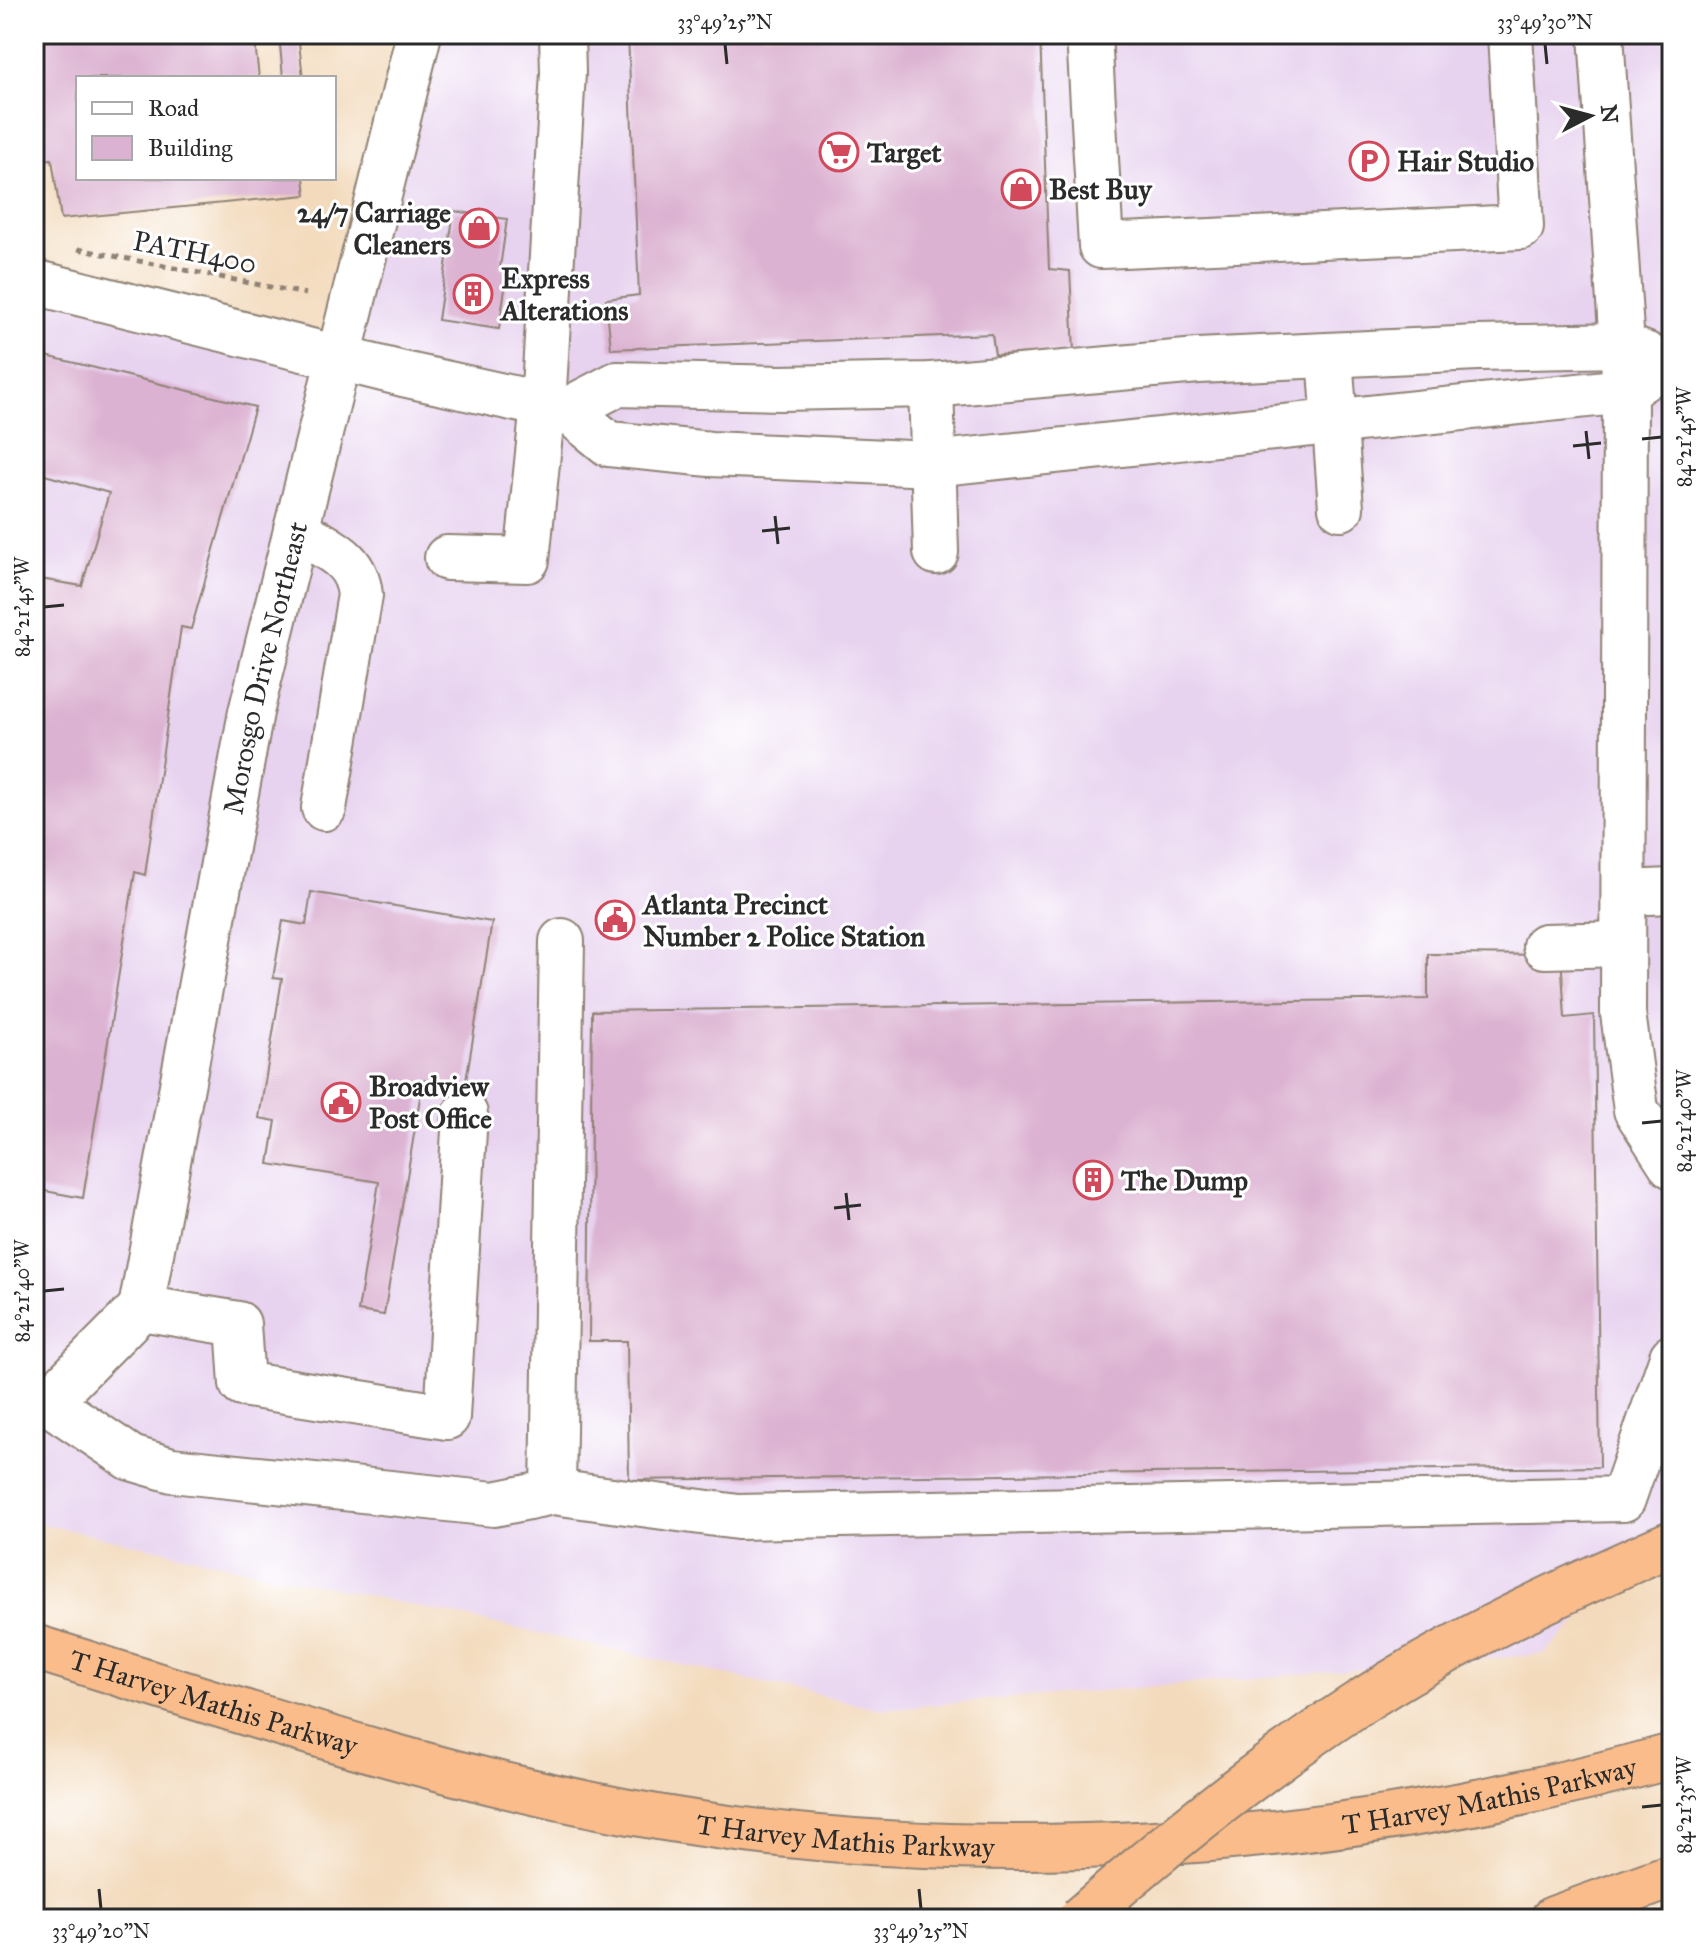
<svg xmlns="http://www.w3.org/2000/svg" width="1706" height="1953" font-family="'IM FELL Great Primer',serif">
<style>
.built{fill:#e7d2ef}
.building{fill:#dcb2d2}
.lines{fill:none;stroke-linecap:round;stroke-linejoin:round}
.minor-casing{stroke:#8f8274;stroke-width:48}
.highway-casing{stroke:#8f8274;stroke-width:48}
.path{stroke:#8f8274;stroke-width:5;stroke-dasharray:6 6;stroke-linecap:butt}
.minor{stroke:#fff;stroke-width:44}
.highway{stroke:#fabc8b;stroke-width:44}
.highway-bridge-casing{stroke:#8f8274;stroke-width:48;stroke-linecap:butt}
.highway-bridge{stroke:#fabc8b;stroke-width:44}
.ticks{fill:none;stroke:#2b2b2b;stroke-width:3}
.labels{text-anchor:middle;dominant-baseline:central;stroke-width:6;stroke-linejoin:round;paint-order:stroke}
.poi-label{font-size:28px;font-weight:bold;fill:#2b2b2b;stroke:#fff;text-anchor:start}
.street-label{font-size:28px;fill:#2b2b2b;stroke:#fff}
.neatline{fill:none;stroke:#2b2b2b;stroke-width:3}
.ticks-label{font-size:20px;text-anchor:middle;fill:#2b2b2b}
</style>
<rect width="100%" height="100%" fill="#fff"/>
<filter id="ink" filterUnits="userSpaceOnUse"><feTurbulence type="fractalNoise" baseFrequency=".0125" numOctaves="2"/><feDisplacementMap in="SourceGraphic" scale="16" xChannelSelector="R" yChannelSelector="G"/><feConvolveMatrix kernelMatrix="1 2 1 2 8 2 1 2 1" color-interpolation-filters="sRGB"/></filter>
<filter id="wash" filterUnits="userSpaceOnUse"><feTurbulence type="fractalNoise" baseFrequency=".006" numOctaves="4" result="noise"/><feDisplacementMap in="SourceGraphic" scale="32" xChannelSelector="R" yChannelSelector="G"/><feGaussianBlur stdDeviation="1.8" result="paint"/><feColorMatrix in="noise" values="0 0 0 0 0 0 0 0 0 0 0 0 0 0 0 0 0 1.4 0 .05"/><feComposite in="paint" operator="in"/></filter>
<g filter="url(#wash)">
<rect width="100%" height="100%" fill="#f3dabc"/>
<path class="built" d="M404,34h1268v1492l-128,128 -663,55 -847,-187v-1233l289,80z"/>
<g id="blocks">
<g class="building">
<path d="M34,34h220l5,44h-181v100h226l2,17 -245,24 -9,-60 -18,1z"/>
<path d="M279,34h19l5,44h-20z"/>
<path d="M628,34h412l9,235 21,2 4,80 -79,4 -3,-21 -381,15 -5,-50 33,-4z"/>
<path d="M454,211l53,8 -7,49 8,1 -9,60 -61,-9z"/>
<path d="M34,353l221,54 -64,222 -10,-2 -36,248 -10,-3 -52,326 -49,-9v-611l48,8 27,-93 -75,-21z"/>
<path d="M311,892l181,30 -27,165 -42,-7 -39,235 -26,-4 21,-129 -110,-18 7,-43 -17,-3 23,-139 -9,-1 10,-57 23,4z"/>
<path d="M1428,954l133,1 4,63 29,-3 6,452 -971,13 -2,-139h-38l3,-330 836,-12z"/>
</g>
</g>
</g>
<g filter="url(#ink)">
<use href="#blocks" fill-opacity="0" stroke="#8f8274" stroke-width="2"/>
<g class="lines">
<g class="minor-casing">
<g id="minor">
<path d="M1089,34l12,212 420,-19 -11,-193"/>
<path d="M1601,34l24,357 -2,622 13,97 36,56"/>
<path d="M34,282l369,92 164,36 42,34 101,10 222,10 693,-73 41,-28"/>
<path d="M1330,356l11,152"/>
<path d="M931,385l5,167"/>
<path d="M567,410l50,-26 163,4 151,-3 267,-24 280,-13 143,-3 26,10"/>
<path d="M296,529c29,20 60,26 64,66l-36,213"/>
<path d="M447,558l80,2 16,-155 20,-332 -1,-39"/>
<path d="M1624,893l48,-2"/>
<path d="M1545,946l78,-2"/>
<path d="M141,1308l-93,94 83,56 41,12 322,34 59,-12 185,25 885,-18 49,-142"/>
<path id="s1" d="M141,1308l110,-596 168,-678"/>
<path d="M141,1308l97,16 4,60 205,33 18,-303"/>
<path d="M553,1492l9,-551"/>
</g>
</g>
<g class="highway-casing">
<g id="highway">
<path id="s2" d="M34,1647c195,60 389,126 590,164 346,65 710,39 1048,-55"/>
<path d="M1553,1919l119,-43"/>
</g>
</g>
<path class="path" d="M78,249l228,45"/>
<use href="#minor" class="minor"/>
<use href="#highway" class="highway"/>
<g class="highway-bridge-casing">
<path id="highway-bridge" d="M1080,1919c87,-76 177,-149 273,-212 100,-66 210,-116 319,-164"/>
</g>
<use href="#highway-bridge" class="highway-bridge"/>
</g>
</g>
<path class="ticks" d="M725,44l2,20M1545,44l2,20M1586,431l3,28M1642,439l20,-2M1573,446l28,-3M775,516l3,28M762,531l28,-3M44,607l20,-2M1642,1123l20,-2M846,1193l3,27M834,1208l27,-3M44,1291l20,-2M1642,1807l20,-2M99,1889l2,20M919,1889l2,20"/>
<defs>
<g id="supermarket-ring" transform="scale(2)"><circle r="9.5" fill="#fff" stroke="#d1495b" stroke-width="1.5"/><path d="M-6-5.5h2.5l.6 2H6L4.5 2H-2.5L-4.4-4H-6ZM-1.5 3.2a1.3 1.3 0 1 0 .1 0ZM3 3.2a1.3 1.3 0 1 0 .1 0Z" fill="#d1495b"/></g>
<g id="parking-ring" transform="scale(2)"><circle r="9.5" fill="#fff" stroke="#d1495b" stroke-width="1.5"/><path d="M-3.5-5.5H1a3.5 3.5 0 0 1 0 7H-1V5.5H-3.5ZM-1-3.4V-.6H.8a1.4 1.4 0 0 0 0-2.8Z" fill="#d1495b"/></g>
<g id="shop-ring" transform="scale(2)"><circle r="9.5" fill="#fff" stroke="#d1495b" stroke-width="1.5"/><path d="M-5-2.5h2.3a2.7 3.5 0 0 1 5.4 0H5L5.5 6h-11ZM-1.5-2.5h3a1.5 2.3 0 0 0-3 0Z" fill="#d1495b"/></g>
<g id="building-ring" transform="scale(2)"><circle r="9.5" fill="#fff" stroke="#d1495b" stroke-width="1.5"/><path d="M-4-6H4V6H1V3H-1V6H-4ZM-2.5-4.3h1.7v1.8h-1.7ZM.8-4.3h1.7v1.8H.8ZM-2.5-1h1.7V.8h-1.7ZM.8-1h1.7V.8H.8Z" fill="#d1495b"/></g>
<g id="civic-ring" transform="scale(2)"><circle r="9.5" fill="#fff" stroke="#d1495b" stroke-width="1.5"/><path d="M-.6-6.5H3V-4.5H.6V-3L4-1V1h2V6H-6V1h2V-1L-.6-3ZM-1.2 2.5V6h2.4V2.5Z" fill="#d1495b"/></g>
</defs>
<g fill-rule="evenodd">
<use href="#supermarket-ring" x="839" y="152"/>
<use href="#parking-ring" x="1369" y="161"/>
<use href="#shop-ring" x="1021" y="189"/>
<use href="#shop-ring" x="479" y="228"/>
<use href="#building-ring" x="473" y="294"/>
<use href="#civic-ring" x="615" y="920"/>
<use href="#civic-ring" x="341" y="1102"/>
<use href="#building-ring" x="1093" y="1180"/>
</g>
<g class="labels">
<g class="poi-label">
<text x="867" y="152">Target</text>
<text x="1397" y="161">Hair Studio</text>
<text x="1049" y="189">Best Buy</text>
<text x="451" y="212" text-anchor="end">24/7 Carriage<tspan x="451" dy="32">Cleaners</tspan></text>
<text x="501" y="278">Express<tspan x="501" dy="32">Alterations</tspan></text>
<text x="643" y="904">Atlanta Precinct<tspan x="643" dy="32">Number 2 Police Station</tspan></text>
<text x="369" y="1086">Broadview<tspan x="369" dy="32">Post Office</tspan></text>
<text x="1121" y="1180">The Dump</text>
</g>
<g class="street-label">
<text transform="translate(195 252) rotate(11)">PATH400</text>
<text stroke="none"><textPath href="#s1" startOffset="652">Morosgo Drive Northeast</textPath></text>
<text stroke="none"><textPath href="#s2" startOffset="188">T Harvey Mathis Parkway</textPath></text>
<text stroke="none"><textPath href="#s2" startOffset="1484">T Harvey Mathis Parkway</textPath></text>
<text stroke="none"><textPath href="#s2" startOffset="836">T Harvey Mathis Parkway</textPath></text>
</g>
</g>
<rect width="1706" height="1953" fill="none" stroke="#fff" stroke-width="88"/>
<rect x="76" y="76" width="260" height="104" fill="#ffffff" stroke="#aaaaaa" stroke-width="2"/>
<rect x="92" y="102" width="40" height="12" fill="#ffffff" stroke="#aaaaaa" stroke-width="2"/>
<text x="148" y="116" font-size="24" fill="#2b2b2b">Road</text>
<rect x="92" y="136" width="40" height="24" fill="#dcb2d2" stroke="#aaaaaa" stroke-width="2"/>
<text x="148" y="156" font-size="24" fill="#2b2b2b">Building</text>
<g transform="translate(1590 116) rotate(84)" stroke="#ffffff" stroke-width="6" paint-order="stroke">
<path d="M0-6L14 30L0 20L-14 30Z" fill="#2b2b2b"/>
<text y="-12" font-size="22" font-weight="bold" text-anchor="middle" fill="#2b2b2b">N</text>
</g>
<rect x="44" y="44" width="1618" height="1865" class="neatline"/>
<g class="ticks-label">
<text x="725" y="29">33°49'25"N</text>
<text x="1545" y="29">33°49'30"N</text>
<text transform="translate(1684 437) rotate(-90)" y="7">84°21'45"W</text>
<text transform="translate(22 607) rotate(-90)" y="7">84°21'45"W</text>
<text transform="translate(1684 1121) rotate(-90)" y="7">84°21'40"W</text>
<text transform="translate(22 1291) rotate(-90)" y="7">84°21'40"W</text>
<text transform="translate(1684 1805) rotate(-90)" y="7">84°21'35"W</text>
<text x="101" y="1938">33°49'20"N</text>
<text x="921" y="1938">33°49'25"N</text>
</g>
</svg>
